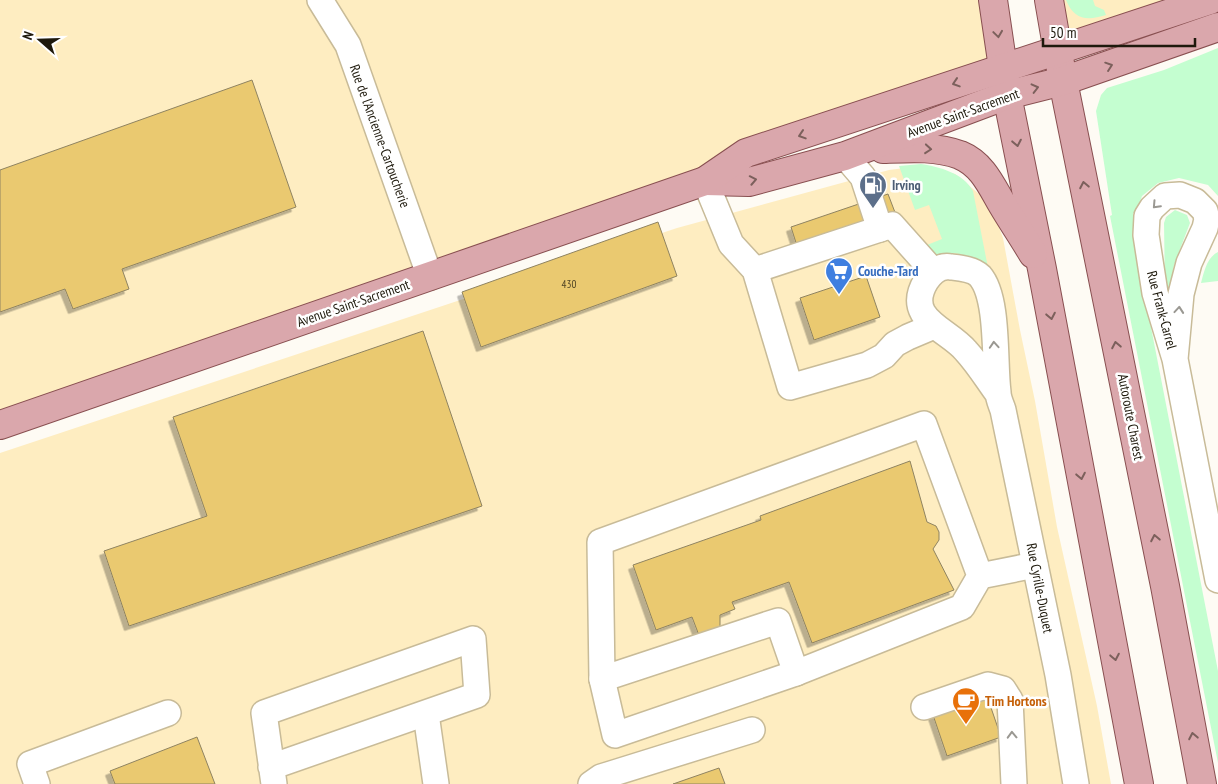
<svg xmlns="http://www.w3.org/2000/svg" width="1218" height="784" font-family="'PT Sans Narrow',sans-serif">
<style>
.built{fill:#feedc1}
.green{fill:#c4fed0}
.building{fill:#eac96f;stroke:#8f8361;filter:url(#shadow)}
.lines{fill:none;stroke-linecap:round;stroke-linejoin:round}
.minor-casing{stroke:#c8bb98;stroke-width:28}
.major-casing{stroke:#884f50;stroke-width:30}
.minor{stroke:#fff;stroke-width:25}
.major{stroke:#daa7ac;stroke-width:28}
.oneway{stroke:#7c605c}
.oneway2{stroke:#9a9892}
.labels{text-anchor:middle;dominant-baseline:central;stroke-width:5;stroke-linejoin:round;paint-order:stroke}
.number-label{font-size:11px;fill:#514525}
.street-label{font-size:14px;fill:#1e190c;stroke:#fff}
.service-label{font-size:14px;font-weight:bold;fill:#4e5e75;stroke:#fff;text-anchor:start}
.shop-label{font-size:14px;font-weight:bold;fill:#366cbe;stroke:#fff;text-anchor:start}
.food-label{font-size:14px;font-weight:bold;fill:#c56008;stroke:#fff;text-anchor:start}
</style>
<defs>
<filter id="shadow"><feDropShadow dx="-4.5" dy="4.5" stdDeviation="0" flood-color="#0004"/></filter>
</defs>
<rect width="100%" height="100%" fill="#fefbf4"/>
<g class="built">
<path d="M0,0h999l4,68 -1003,357z"/>
<path d="M1049,0h161l-153,51z"/>
<path d="M920,166l35,8 35,29 13,35 17,92 15,71 22,126 40,179 14,78h-1111v-331l677,-225 212,-58z"/>
</g>
<g class="green">
<path d="M1066,0h27l2,6 9,4 2,5c-19,6 -32,5 -40,-15z"/>
<path d="M1218,48v148l-10,-11 -29,-7 -21,5 -16,13 -6,17h-3v22l85,436v92l-108,-547 2,-1 -16,-104 5,-16 6,-7 57,-18z"/>
<path d="M921,164c19,3 42,9 52,27l16,82c-18,-17 -32,-25 -57,-17l-5,-11 15,-6 -13,-34 -14,5 -16,-44z"/>
<path d="M1175,210l12,5 3,8 -16,42 -5,27 -4,-1 -1,-68 2,-6z"/>
<path d="M1218,252v29l-17,2c3,-11 6,-26 17,-31z"/>
</g>
<g class="building">
<path d="M252,80l44,127 -174,62 7,20 -56,20 -8,-20 -65,23v-142z"/>
<path d="M888,194l8,21 -98,34 -7,-22z"/>
<path d="M658,222l19,54 -196,71 -19,-55z"/>
<path d="M866,276l14,41 -66,23 -14,-42z"/>
<path d="M423,331l59,175 -353,120 -25,-75 103,-35 -34,-99z"/>
<path d="M910,461l17,61 9,4 3,6v8l-6,9 21,41 -142,53 -23,-61 -57,20 3,7 -15,6v15l-20,8 -8,-21 -36,13 -23,-65 128,-45 -1,-4z"/>
<path d="M986,693l15,44 -54,19 -15,-44z"/>
<path d="M197,737l18,47h-100l-5,-13z"/>
<path d="M719,768l6,16h-52z"/>
</g>
<g class="lines">
<g class="minor-casing">
<g id="minor">
<path d="M320,0l28,45 82,232"/>
<path d="M845,156l18,21 17,52"/>
<path d="M705,181l26,63 24,26 35,117 77,-22 17,-9 11,-12 13,-7 26,-11"/>
<path d="M755,270l137,-45 41,46"/>
<path d="M1175,359l6,-65 8,-31 16,-35 2,-9 -2,-8 -10,-10 -15,-6 -15,1 -13,12 -5,8 -1,19 9,58 20,66 43,221"/>
<path d="M998,394c-11,-15 -20,-30 -32,-43 -18,-22 -63,-32 -40,-70 6,-9 14,-16 25,-14 9,1 22,2 29,9 19,22 14,86 18,116 0,6 3,12 5,18l55,265 18,109"/>
<path d="M980,576l-18,31 -166,66 -18,-52 -176,58 -2,-137 324,-118 56,152 55,-11"/>
<path d="M602,679l13,56 181,-62"/>
<path d="M924,707l64,-22 15,4 7,11 4,84"/>
<path d="M426,714l10,70"/>
<path d="M271,767l206,-72 -4,-56 -209,74 10,71"/>
<path d="M37,784l-7,-20 138,-51"/>
<path d="M591,784l10,-7 151,-47"/>
</g>
</g>
<g class="major-casing">
<g id="major">
<path d="M993,0l14,95 35,174 97,515"/>
<path d="M1049,0l14,81 102,505 37,198"/>
<path d="M883,149c26,-1 53,-3 77,6 22,9 31,30 42,49 10,17 21,33 31,50"/>
<path d="M705,181l44,1 96,-26 162,-61 56,-14 155,-54"/>
<path d="M0,425l705,-244 41,-28 464,-153"/>
</g>
</g>
<use href="#minor" class="minor"/>
<use href="#major" class="major"/>
</g>
<defs><path id="oneway-chevron" d="M-2-3.5L2.5 0L-2 3.5" fill="none" stroke-width="1.6" stroke-linecap="round" stroke-linejoin="round" transform="scale(1.25)"/></defs>
<g class="oneway">
<use href="#oneway-chevron" transform="translate(998 34) rotate(82)"/>
<use href="#oneway-chevron" transform="translate(1109 66) rotate(-19)"/>
<use href="#oneway-chevron" transform="translate(956 83) rotate(162)"/>
<use href="#oneway-chevron" transform="translate(1035 88) rotate(-14)"/>
<use href="#oneway-chevron" transform="translate(802 135) rotate(162)"/>
<use href="#oneway-chevron" transform="translate(1017 143) rotate(79)"/>
<use href="#oneway-chevron" transform="translate(928 149) rotate(5)"/>
<use href="#oneway-chevron" transform="translate(753 180) rotate(-11)"/>
<use href="#oneway-chevron" transform="translate(1084 185) rotate(-101)"/>
<use href="#oneway-chevron" transform="translate(1051 316) rotate(79)"/>
<use href="#oneway-chevron" transform="translate(1116 345) rotate(-101)"/>
<use href="#oneway-chevron" transform="translate(1081 476) rotate(79)"/>
<use href="#oneway-chevron" transform="translate(1155 538) rotate(-101)"/>
<use href="#oneway-chevron" transform="translate(1115 657) rotate(79)"/>
<use href="#oneway-chevron" transform="translate(1193 736) rotate(-101)"/>
</g>
<g class="oneway2">
<use href="#oneway-chevron" transform="translate(1156 205) rotate(133)"/>
<use href="#oneway-chevron" transform="translate(1179 310) rotate(-85)"/>
<use href="#oneway-chevron" transform="translate(994 345) rotate(-94)"/>
<use href="#oneway-chevron" transform="translate(1012 735) rotate(-92)"/>
</g>
<defs>
<g id="fuel-pin" transform="scale(1.4375)"><path d="M0 17L-7.5 6A9.5 9.5 0 1 1 7.5 6Z" fill="#5c6f8a" stroke="#fff"/><path d="M-5.5-6h7V0h2V4h1.3V-2.5L3-4.5l.8-.8L6-3V5H2.5V1h-1V6h-7ZM-4.2-4.7v3.2H.2V-4.7Z" fill="#fff"/></g>
<g id="supermarket-pin" transform="scale(1.4375)"><path d="M0 17L-7.5 6A9.5 9.5 0 1 1 7.5 6Z" fill="#3f7fe0" stroke="#fff"/><path d="M-6-5.5h2.5l.6 2H6L4.5 2H-2.5L-4.4-4H-6ZM-1.5 3.2a1.3 1.3 0 1 0 .1 0ZM3 3.2a1.3 1.3 0 1 0 .1 0Z" fill="#fff"/></g>
<g id="cafe-pin" transform="scale(1.4375)"><path d="M0 17L-7.5 6A9.5 9.5 0 1 1 7.5 6Z" fill="#e8710a" stroke="#fff"/><path d="M-5.5-4.5H6V0H3Q3 3.5 0 3.5H-2.5Q-5.5 3.5-5.5 0ZM3-3.2v2h1.7v-2ZM-6 4.5H4V6H-6Z" fill="#fff"/></g>
</defs>
<g fill-rule="evenodd">
<use href="#fuel-pin" x="873" y="185"/>
<use href="#supermarket-pin" x="839" y="271"/>
<use href="#cafe-pin" x="966" y="701"/>
</g>
<g class="labels">
<g class="number-label">
<text x="569" y="284">430</text>
</g>
<g class="street-label">
<text transform="translate(963 113) rotate(-20)">Avenue Saint-Sacrement</text>
<text transform="translate(380 136) rotate(70)">Rue de l'Ancienne-Cartoucherie</text>
<text transform="translate(353 303) rotate(-19)">Avenue Saint-Sacrement</text>
<text transform="translate(1162 310) rotate(75)">Rue Frank-Carrel</text>
<text transform="translate(1131 417) rotate(79)">Autoroute Charest</text>
<text transform="translate(1040 588) rotate(79)">Rue Cyrille-Duquet</text>
</g>
<g class="service-label">
<text x="892" y="185">Irving</text>
</g>
<g class="shop-label">
<text x="858" y="271">Couche-Tard</text>
</g>
<g class="food-label">
<text x="985" y="701">Tim Hortons</text>
</g>
</g>
<g transform="translate(40 40) rotate(290)" stroke="#ffffff" stroke-width="4" paint-order="stroke">
<path d="M0-4L9 19L0 12L-9 19Z" fill="#1e190c"/>
<text y="-8" font-size="14" font-weight="bold" text-anchor="middle" fill="#1e190c">N</text>
</g>
<path d="M1043 38v8h152v-8" fill="none" stroke="#1e190c" stroke-width="2.5"/>
<text x="1050" y="38" font-size="15" fill="#1e190c" stroke="#ffffff" stroke-width="4" paint-order="stroke">50 m</text>
</svg>
